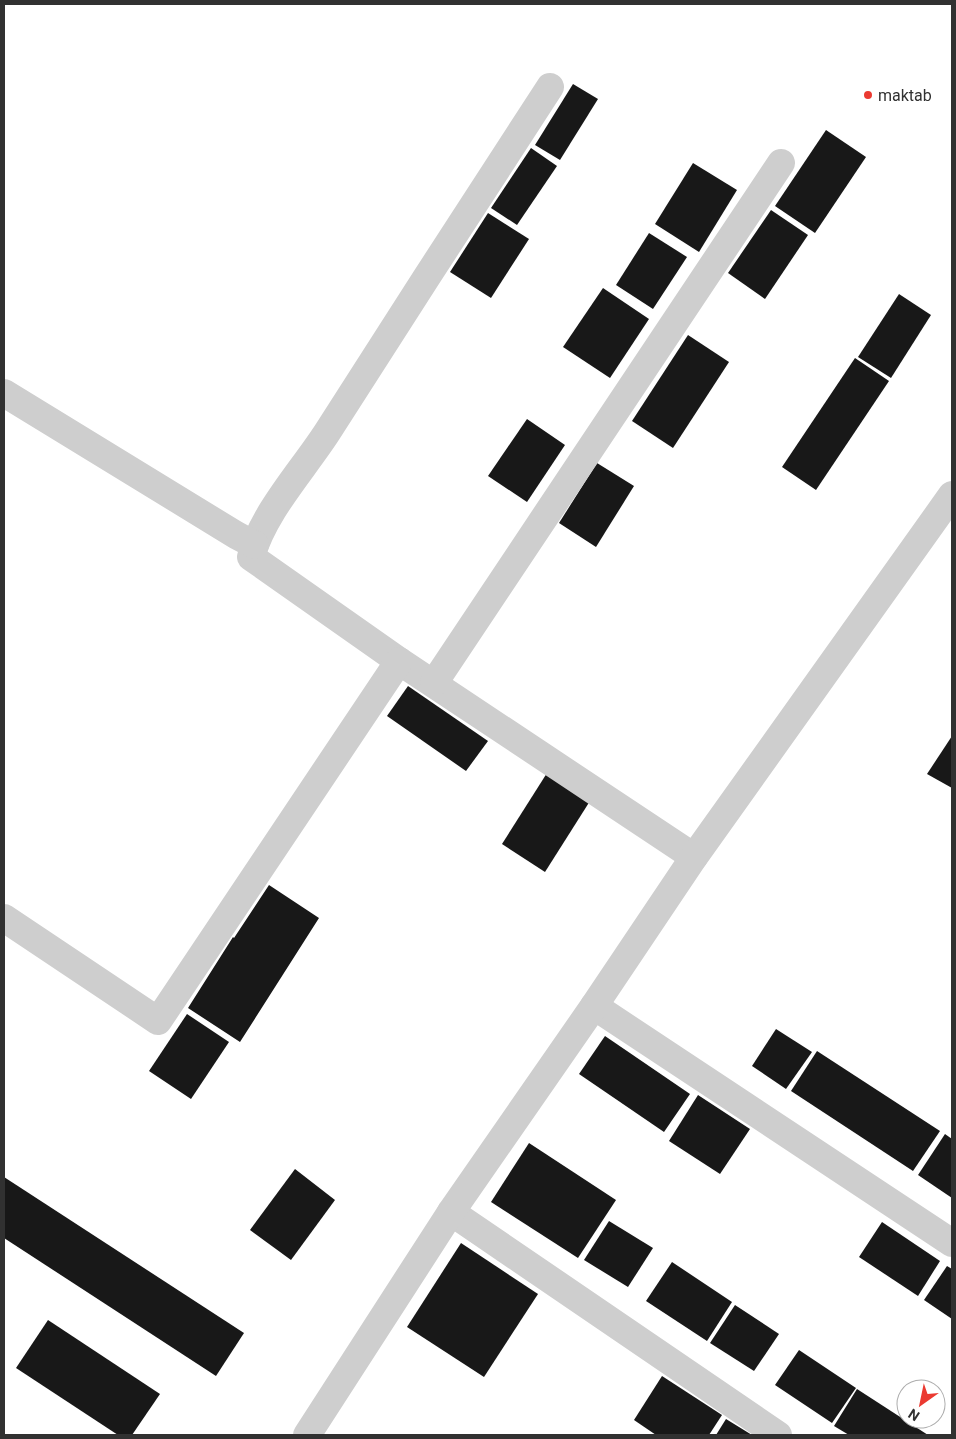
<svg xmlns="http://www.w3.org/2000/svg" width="956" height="1439" font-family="Roboto,sans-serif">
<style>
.building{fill:#181818}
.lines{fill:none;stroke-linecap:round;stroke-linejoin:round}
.minor{stroke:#cecece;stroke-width:28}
.poi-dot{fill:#eb3a31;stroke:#fff;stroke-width:2}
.labels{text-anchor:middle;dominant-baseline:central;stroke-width:5;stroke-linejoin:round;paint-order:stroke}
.poi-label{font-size:16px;fill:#313131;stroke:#fff;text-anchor:start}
</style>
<rect width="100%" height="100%" fill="#fff"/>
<g class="building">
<path d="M573,84l25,15 -38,61 -25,-15z"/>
<path d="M826,130l40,27 -51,76 -40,-27z"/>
<path d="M531,148l26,18 -40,59 -26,-17z"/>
<path d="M693,163l44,27 -38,62 -44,-28z"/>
<path d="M771,210l37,25 -43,64 -37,-26z"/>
<path d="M488,213l41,26 -38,59 -41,-26z"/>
<path d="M649,233l38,24 -34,52 -37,-24z"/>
<path d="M603,288l46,31 -39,59 -47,-31z"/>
<path d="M899,294l32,21 -40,63 -33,-21z"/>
<path d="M688,335l41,27 -56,86 -41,-27z"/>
<path d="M855,358l34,23 -73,109 -34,-23z"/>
<path d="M527,419l38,26 -38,57 -39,-26z"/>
<path d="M597,463l37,23 -38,61 -37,-24z"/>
<path d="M408,686l80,55 -22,30 -79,-55z"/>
<path d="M952,736v52l-25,-14z"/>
<path d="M547,773l43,28 -45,71 -43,-28z"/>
<path d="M269,885l50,33 -79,124 -52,-34 45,-71 1,1z"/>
<path d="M187,1014l42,28 -38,57 -42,-28z"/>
<path d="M776,1029l36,23 -26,37 -34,-23z"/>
<path d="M605,1036l85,58 -26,38 -85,-58z"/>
<path d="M817,1051l123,80 -27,40 -122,-80z"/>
<path d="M698,1095l52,34 -30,45 -51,-33z"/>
<path d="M945,1134l7,5v59l-34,-23z"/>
<path d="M529,1143l87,57 -38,58 -87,-56z"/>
<path d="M295,1169l40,31 -44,60 -41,-30z"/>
<path d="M4,1177l240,156 -28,43 -212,-138z"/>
<path d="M609,1221l44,27 -25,39 -44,-27z"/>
<path d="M882,1222l58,39 -22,35 -59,-39z"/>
<path d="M461,1243l77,51 -54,83 -77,-50z"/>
<path d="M672,1262l60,40 -25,39 -61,-40z"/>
<path d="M947,1266l5,3v50l-28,-19z"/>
<path d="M735,1305l44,29 -25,37 -44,-28z"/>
<path d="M48,1320l112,74 -28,41h-14l-102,-67z"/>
<path d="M799,1350l57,38 -24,35 -57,-38z"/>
<path d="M662,1376l60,39 -13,20h-53l-22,-15z"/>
<path d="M857,1389l71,46h-79l-15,-9z"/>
<path d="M726,1419l26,16h-36z"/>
</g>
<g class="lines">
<g class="minor">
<path d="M550,87c-74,114 -149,229 -222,344 -25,39 -64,80 -77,126l148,104 295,196"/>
<path d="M4,393l232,142 19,10"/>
<path d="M434,683l347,-520"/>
<path d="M4,918l154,103 241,-360"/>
<path d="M594,1006l358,237"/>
<path d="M451,1212l327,223"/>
<path d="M307,1435l144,-223 143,-206 100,-149 258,-362"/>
</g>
</g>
<circle class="poi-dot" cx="868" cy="95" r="5"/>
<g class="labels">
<g class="poi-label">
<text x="878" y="95">maktab</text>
</g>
</g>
<rect width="956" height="1439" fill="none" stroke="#313131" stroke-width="10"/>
<g transform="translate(921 1404) rotate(213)"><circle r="24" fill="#ffffff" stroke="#adadad"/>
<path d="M0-4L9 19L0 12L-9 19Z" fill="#eb3a31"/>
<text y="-8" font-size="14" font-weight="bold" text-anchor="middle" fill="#313131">N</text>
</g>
</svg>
